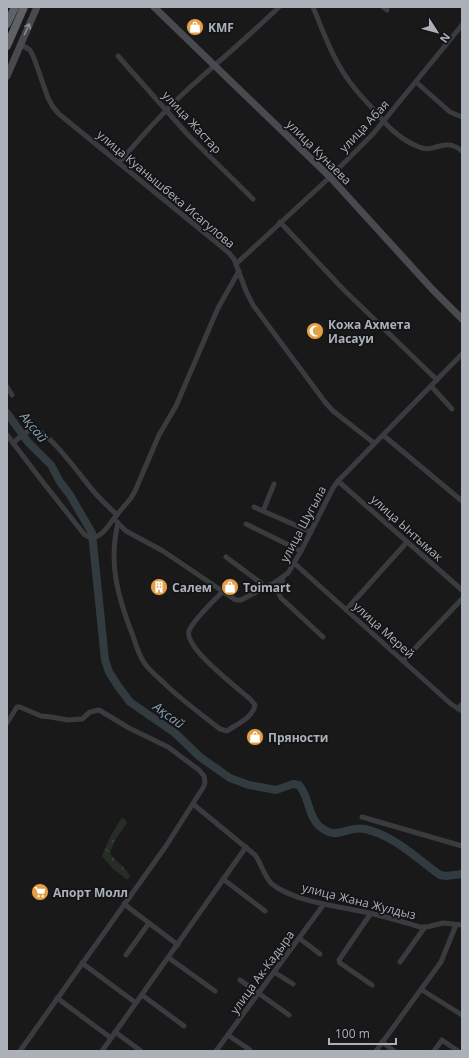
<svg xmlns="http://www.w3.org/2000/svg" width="469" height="1058" font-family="'Open Sans',sans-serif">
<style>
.forest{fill:url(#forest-crowns)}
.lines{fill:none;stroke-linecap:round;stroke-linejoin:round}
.river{stroke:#313b40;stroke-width:8}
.minor{stroke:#3a3b3f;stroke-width:5}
.secondary{stroke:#484a4f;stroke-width:7}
.trunk{stroke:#5e6267;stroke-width:8}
.oneway{stroke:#898d94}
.labels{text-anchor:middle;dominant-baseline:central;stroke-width:3.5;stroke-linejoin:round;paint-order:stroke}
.poi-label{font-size:12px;font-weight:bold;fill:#acb1b9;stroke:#141416;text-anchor:start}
.street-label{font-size:12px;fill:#acb1b9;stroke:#141416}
.water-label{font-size:13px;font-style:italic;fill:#86a1b1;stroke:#141416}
</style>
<defs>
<pattern id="forest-crowns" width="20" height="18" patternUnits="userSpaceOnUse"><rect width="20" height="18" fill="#252d25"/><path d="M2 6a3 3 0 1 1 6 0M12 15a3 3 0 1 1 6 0" fill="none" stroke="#424943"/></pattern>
</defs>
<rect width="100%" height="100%" fill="#19191a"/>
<path class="forest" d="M123,818l2,1 2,4 -12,17 -5,13c6,9 15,13 20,23l-2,3h-2l-14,-11 -10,-12 8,-19 11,-18z"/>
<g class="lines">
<path class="river" d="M7,413l21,29 23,23 9,17 10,13 22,38 13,127 4,12 9,14 12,16 45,31 25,24 30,21 19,7 27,5 17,-6 6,1c10,11 9,31 20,41 19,16 27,-1 46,3 30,7 51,29 75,46l6,1 16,-2"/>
<g class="minor">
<path d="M313,7c10,24 19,50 34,71 7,11 17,21 26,31 13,16 26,30 46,38 16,7 25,-11 43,4"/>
<path d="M383,7l4,3"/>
<path d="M20,44l10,6 4,8 14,40 5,9 6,7 169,138 6,7 12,32 7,14 72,97 8,9 41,32"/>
<path d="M118,56l71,80 64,63"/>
<path d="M416,82l34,30 12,5"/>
<path d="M119,163c21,-25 43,-50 67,-72 31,-28 63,-55 93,-84"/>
<path d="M280,222l63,67 94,91"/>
<path d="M236,264l94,-87 43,-43 89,-109"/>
<path d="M431,386l21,23"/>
<path d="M7,387l5,8"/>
<path d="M7,435l35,46 42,53c14,11 23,-7 31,-17 5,-6 11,-13 16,-19l4,-7 24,-56 17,-29 42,-98 21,-37"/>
<path d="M383,435l79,66"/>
<path d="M13,443c5,-4 14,-14 21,-13 15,0 50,51 61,63 7,8 15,15 22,22"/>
<path d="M338,481l124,109"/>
<path d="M254,507l57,25"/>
<path d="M263,511l11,-27"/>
<path d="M114,519l12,12 37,20 68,46 5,3h5l33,-17 14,-10 13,-22 32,-63 5,-7 124,-127"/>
<path d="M118,523c-10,40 0,75 15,113 3,9 6,20 12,28 6,8 14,14 21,21 17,16 36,30 54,44l7,2c10,-7 26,-13 28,-26l-4,-5c-13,-12 -67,-52 -62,-69 4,-11 26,-31 34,-40"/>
<path d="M246,524l55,27"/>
<path d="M226,557l35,26 3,5"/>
<path d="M294,563l157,141 11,7"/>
<path d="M283,578l-4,16 2,4 42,39"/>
<path d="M346,610l61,-68"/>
<path d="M403,661l59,-62"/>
<path d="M458,709l4,-5"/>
<path d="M7,723l10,-16h3l21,9 10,1 17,3 14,-1 8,-7 9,-2 30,18 39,19 31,23 5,6 1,6 -1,4 -38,60 -146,205"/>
<path d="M193,804l62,51c7,9 9,22 17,29 22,18 70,23 98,29 17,4 33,9 50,14h7l16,-4 19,2"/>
<path d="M362,817l100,29"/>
<path d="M223,879l42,32"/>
<path d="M124,904l54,41"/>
<path d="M371,913l-32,47 1,3 32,22"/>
<path d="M299,938l21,16"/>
<path d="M126,955l23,-32"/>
<path d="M169,958l46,33"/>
<path d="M400,962l25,-35"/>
<path d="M82,963l54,40"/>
<path d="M274,972l19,12"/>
<path d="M240,980l49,35"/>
<path d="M422,990l40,25"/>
<path d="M142,995l42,31"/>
<path d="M57,998l54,40"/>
<path d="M115,1032l26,19"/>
<path d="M228,1035l22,15"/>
<path d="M382,1042l12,9"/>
<path d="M102,1051l144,-204"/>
<path d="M216,1051l108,-147"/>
<path d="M376,1051l65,-89 15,-37"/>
<path d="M434,1051l8,-11 16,11"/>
</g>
<g class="secondary">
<path d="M154,7l176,170 102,112 30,30"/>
<path d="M7,76l30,-69"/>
</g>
<g class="trunk">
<path d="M7,24l8,-17"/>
<path d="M7,46l17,-39"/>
</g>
</g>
<defs><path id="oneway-shaft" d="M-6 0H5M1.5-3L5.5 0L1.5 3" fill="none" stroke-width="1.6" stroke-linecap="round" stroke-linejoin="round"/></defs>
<use class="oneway" href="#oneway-shaft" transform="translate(27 29) rotate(-65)"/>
<defs>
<g id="shop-disc" transform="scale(0.9)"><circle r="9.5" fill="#e5a046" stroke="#141416"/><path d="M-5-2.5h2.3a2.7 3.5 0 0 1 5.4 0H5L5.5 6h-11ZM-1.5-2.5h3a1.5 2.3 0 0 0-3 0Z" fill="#fff"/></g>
<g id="mosque-disc" transform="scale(0.9)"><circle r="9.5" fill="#e5a046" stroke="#141416"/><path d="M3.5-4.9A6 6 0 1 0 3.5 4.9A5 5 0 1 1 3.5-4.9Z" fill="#fff"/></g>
<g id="building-disc" transform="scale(0.9)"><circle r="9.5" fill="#e5a046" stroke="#141416"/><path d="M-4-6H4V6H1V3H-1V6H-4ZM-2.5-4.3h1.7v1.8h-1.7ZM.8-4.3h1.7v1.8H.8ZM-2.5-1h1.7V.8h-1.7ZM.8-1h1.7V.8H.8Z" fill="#fff"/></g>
<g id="supermarket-disc" transform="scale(0.9)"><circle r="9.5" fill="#e5a046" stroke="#141416"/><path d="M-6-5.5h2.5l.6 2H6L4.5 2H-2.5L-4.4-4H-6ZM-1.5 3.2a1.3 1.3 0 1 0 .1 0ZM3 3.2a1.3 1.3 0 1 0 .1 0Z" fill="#fff"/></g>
</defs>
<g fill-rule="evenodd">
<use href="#shop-disc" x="195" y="27"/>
<use href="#mosque-disc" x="315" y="331"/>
<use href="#building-disc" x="159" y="587"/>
<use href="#shop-disc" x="230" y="587"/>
<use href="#shop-disc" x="255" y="737"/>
<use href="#supermarket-disc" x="40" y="892"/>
</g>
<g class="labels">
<g class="poi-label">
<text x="208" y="27">KMF</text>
<text x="328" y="324">Кожа Ахмета<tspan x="328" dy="14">Иасауи</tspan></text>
<text x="172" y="587">Салем</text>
<text x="243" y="587">Toimart</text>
<text x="268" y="737">Пряности</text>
<text x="53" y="892">Апорт Молл</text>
</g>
<g class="street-label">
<text transform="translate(192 122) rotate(47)">улица Жастар</text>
<text transform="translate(364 126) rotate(-47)">улица Абая</text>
<text transform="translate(319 152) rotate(45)">улица Кунаева</text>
<text transform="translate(166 189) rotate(40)">улица Куанышбека Исагулова</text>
<text transform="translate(303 524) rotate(-62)">улица Шугыла</text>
<text transform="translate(407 528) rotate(42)">улица Ынтымак</text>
<text transform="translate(384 630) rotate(42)">улица Мерей</text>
<text transform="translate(359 901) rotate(14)">улица Жана Жулдыз</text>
<text transform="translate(262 972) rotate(-54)">улица Ак-Кадыра</text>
</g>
<g class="water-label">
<text transform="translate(34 427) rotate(51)">Ақсай</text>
<text transform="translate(169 715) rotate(36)">Ақсай</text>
</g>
</g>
<rect width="469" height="1058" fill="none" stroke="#acb1b9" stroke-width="16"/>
<g transform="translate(437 32) rotate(126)" stroke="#141416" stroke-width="3" paint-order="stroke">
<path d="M0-3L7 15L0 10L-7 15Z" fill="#acb1b9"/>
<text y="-6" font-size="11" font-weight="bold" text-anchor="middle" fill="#acb1b9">N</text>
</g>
<path d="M329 1038v6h67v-6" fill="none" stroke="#acb1b9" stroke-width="2"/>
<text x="335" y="1038" font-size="12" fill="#acb1b9" stroke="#141416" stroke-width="3" paint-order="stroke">100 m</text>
</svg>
